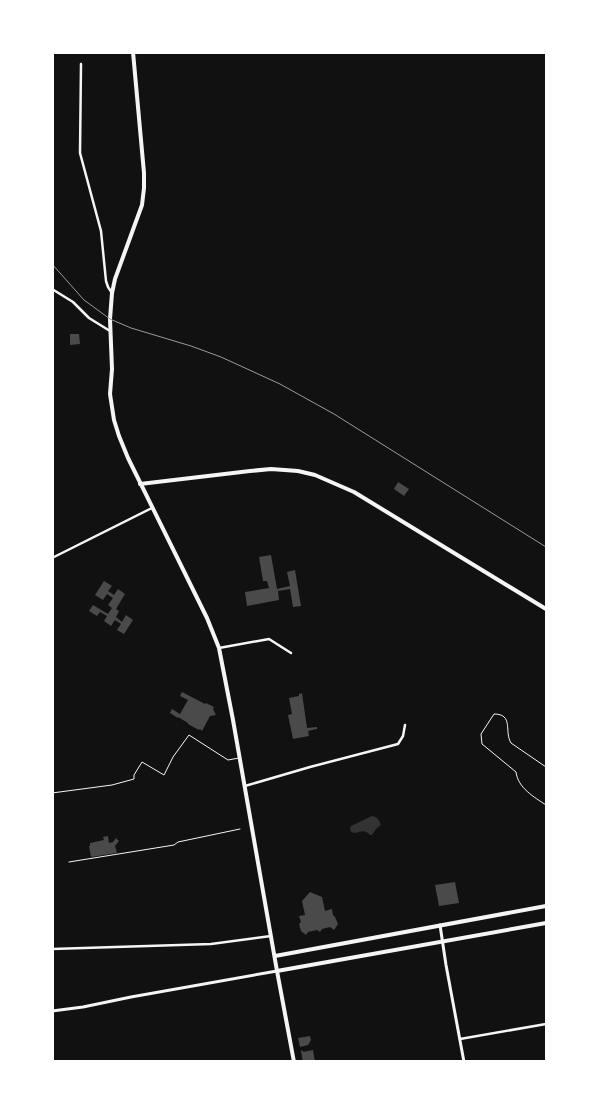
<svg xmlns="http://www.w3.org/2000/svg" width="599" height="1114" font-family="'Noto Sans',sans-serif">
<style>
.water{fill:#333}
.building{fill:#4a4a4a}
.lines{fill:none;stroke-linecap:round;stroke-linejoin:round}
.path{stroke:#f5f5f5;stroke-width:1}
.service{stroke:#f5f5f5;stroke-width:1}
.minor{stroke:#f5f5f5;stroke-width:2.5}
.tertiary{stroke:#f5f5f5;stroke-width:3}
.secondary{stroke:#f5f5f5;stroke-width:4}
.primary{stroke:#f5f5f5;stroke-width:4}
.rail{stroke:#9a9a9a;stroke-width:1}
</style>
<rect width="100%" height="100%" fill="#111"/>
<path class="water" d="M372,816c6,1 7,4 9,9l-5,4 -4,6h-2l-2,-2c-6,-5 -11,2 -17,-1l-1,-4 1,-2z"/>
<g class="building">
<path d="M70,334h9l1,10 -10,1z"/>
<path d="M398,482l11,7 -5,7 -10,-7z"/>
<path d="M271,555l6,34 13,-3 -3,-14 8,-2 6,36 -8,1 -3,-18 -12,2 1,9 -32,6 -2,-14 24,-4 -2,-7h-4l-4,-24z"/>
<path d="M104,581l8,5 -4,5 6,4 4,-6 7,5 -9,15 3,2 -3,6 6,5 4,-7 7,5 -9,14 -7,-4 4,-6 -6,-4 -4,6 -7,-5 3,-5 -7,-4 -3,4 -8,-5 4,-6 15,9 4,-6 -4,-3 5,-7 -6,-4 -4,6 -8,-5z"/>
<path d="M182,692l23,12 1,-1 8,4 -1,2 3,6 -6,1 -8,15 -2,-2 -1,1 -11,-6v-1l-10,-6v1l-8,-5 2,-4 8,5 8,-14 -8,-4z"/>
<path d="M302,693l5,35 10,-1v2l-9,2 1,5 -16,3 -5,-24 4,-1 -3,-16 10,-2v-2z"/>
<path d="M108,836l1,7 4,-1 3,-4 3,3 -4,5 2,7 -26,4 -2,-11h1v-3l14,-3 -1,-3z"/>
<path d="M455,882l4,21 -20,3 -4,-21z"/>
<path d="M310,892l12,5 3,14 7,-2 1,6 2,2 3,7 -4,6 -4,-3 -8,2 -2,3 -3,-2 -9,2 -2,3 -5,-4 -2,-7 2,-2 -2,-6 6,-1 -3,-14z"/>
<path d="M310,1036l1,4 -3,5 -8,2 -2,-9z"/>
<path d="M303,1050v2l10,-2 2,12h-12l-2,-11z"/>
</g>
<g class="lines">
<path class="path" d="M69,862l105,-17 4,-3 62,-13"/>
<g class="service">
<path d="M546,767l-35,-24c-7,-11 3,-29 -17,-29l-13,20 1,10 34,28c2,16 18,25 30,33"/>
<path d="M52,793l60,-8 22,-6v-4l8,-13 22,13 9,-18 16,-22 39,25 11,-2"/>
</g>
<g class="minor">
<path d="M81,64l-1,89 21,78 5,50 2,6 4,6"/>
<path d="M52,289l21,13 16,16 21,13"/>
<path d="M52,558l100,-50"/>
<path d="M219,648l50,-9 22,14"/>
<path d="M245,786l65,-19 88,-23 5,-8 2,-11"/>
<path d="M52,949l159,-5 60,-8"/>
<path d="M460,1039l86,-15"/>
</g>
<g class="tertiary">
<path d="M440,925l6,40 18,97"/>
<path d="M52,1011l31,-4 48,-10 146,-26"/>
</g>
<g class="secondary">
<path d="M140,484l110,-13 21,-2 27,2 17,4 39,17 192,117"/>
<path d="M277,971l17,91"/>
</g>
<g class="primary">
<path d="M133,52l11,121v15l-2,17 -27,74 -3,14 -2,26 2,50 -2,25 4,26 5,16 9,22 79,160 12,30 14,72 44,251 269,-48"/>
<path d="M275,956l271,-50"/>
</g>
<path class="rail" d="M52,264l32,36 26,19 21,9 60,18 30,11 59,27 54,30 212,133"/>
</g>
<rect width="599" height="1114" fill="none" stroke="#ffffff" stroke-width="108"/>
</svg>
